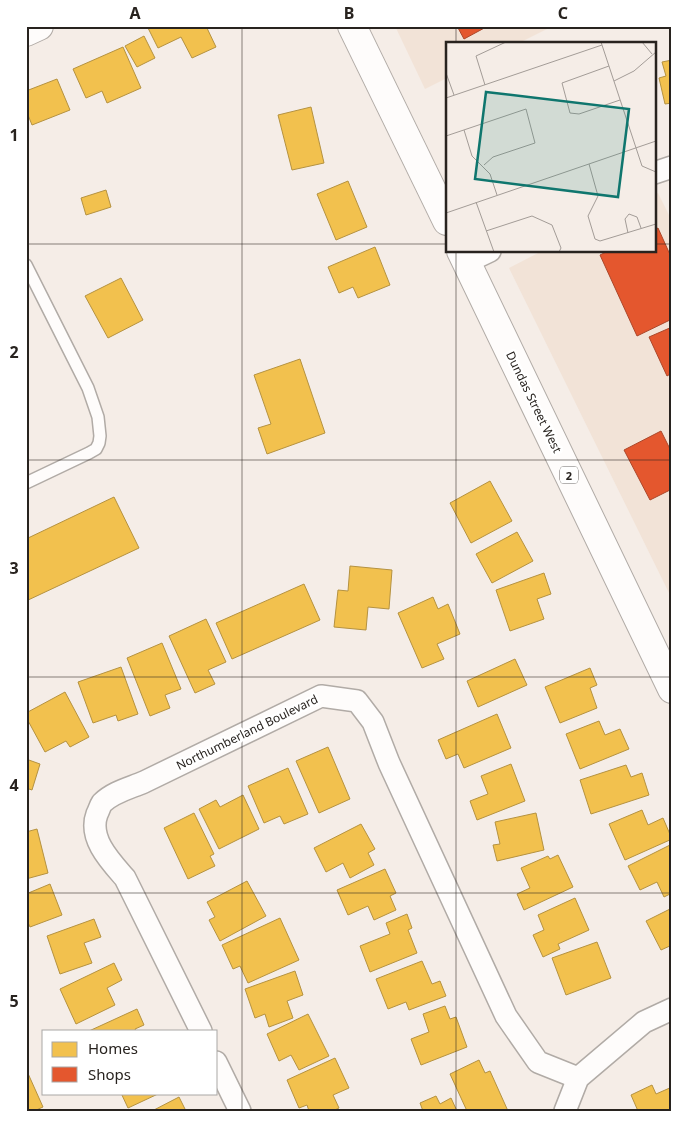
<svg xmlns="http://www.w3.org/2000/svg" width="698" height="1137" font-family="'Noto Sans',sans-serif">
<style>
.built{fill:#f2e3d7}
.homes{fill:#f2c14e;stroke:#b59240}
.shops{fill:#e4572e;stroke:#ac472a}
.lines{fill:none;stroke-linecap:round;stroke-linejoin:round}
.lane-casing{stroke:#b1aba6;stroke-width:14}
.street-casing{stroke:#b1aba6;stroke-width:24}
.secondary-casing{stroke:#b1aba6;stroke-width:30}
.primary-casing{stroke:#b1aba6;stroke-width:30}
.lane{stroke:#fefcfb;stroke-width:11}
.street{stroke:#fefcfb;stroke-width:21}
.secondary{stroke:#fefcfb;stroke-width:28}
.primary{stroke:#fefcfb;stroke-width:28}
.grid{fill:none;stroke:#28231f;stroke-width:1;stroke-opacity:0.55}
.labels{text-anchor:middle;dominant-baseline:central;stroke-width:5;stroke-linejoin:round;paint-order:stroke}
.shield{fill:#fff;stroke:#686562;stroke-width:1}
.shield-label{font-size:11px;font-weight:bold;fill:#28231f}
.street-label{font-size:12px;fill:#28231f;stroke:#fff}
.inset-road{fill:none;stroke:#a39c97;stroke-width:1}
.view{fill:#0f766e;fill-opacity:0.15;stroke:#0f766e;stroke-width:2.5}
.inset-edge{fill:none;stroke:#28231f;stroke-width:2.5}
.neatline{fill:none;stroke:#28231f;stroke-width:2}
.grid-label{font-size:16px;text-anchor:middle;font-weight:bold;fill:#28231f}
</style>
<rect width="100%" height="100%" fill="#f5ede7"/>
<g class="built">
<path d="M395,26h158l-36,18h-70v34l-22,11z"/>
<path d="M658,193l14,28v378l-163,-331 33,-17h112v-56z"/>
</g>
<g class="homes">
<path d="M147,26h59l10,21 -24,11 -11,-21 -23,11z"/>
<path d="M144,36l11,22 -18,9 -12,-21z"/>
<path d="M123,47l18,41 -34,15 -5,-12 -16,7 -13,-29z"/>
<path d="M672,60v43l-7,1 -6,-26 7,-2 -4,-14z"/>
<path d="M57,79l13,31 -38,15 -6,-15v-19z"/>
<path d="M311,107l13,56 -32,7 -14,-55z"/>
<path d="M348,181l19,46 -31,13 -19,-46z"/>
<path d="M106,190l5,17 -25,8 -5,-17z"/>
<path d="M375,247l15,38 -32,13 -5,-11 -14,6 -11,-26z"/>
<path d="M121,278l22,42 -35,18 -23,-42z"/>
<path d="M300,359l25,74 -58,21 -9,-26 13,-4 -17,-49z"/>
<path d="M490,481l22,40 -41,22 -21,-40z"/>
<path d="M114,497l25,51 -113,53v-62z"/>
<path d="M517,532l16,29 -41,22 -16,-29z"/>
<path d="M350,566l42,4 -3,39 -21,-2 -2,23 -32,-3 4,-37 10,1z"/>
<path d="M544,573l7,21 -14,5 7,20 -34,12 -14,-41z"/>
<path d="M304,584l16,36 -88,39 -16,-36z"/>
<path d="M433,597l5,12 10,-5 12,30 -23,10 7,15 -22,9 -24,-55z"/>
<path d="M206,619l20,43 -18,8 7,14 -20,9 -26,-57z"/>
<path d="M162,643l19,46 -16,6 5,13 -20,8 -23,-58z"/>
<path d="M515,659l12,26 -49,22 -11,-26z"/>
<path d="M121,667l17,47 -20,7 -2,-6 -23,8 -15,-41z"/>
<path d="M590,668l7,17 -7,3 7,20 -37,15 -15,-36z"/>
<path d="M65,692l24,45 -19,10 -4,-6 -21,11 -19,-35v-4z"/>
<path d="M497,714l14,34 -47,20 -6,-14 -12,5 -8,-19z"/>
<path d="M599,721l6,14 15,-6 9,20 -49,20 -14,-35z"/>
<path d="M328,747l22,52 -31,14 -23,-52z"/>
<path d="M26,759l14,5 -8,26 -6,-2z"/>
<path d="M511,764l14,37 -48,19 -7,-19 18,-7 -7,-18z"/>
<path d="M626,765l5,12 11,-4 7,22 -58,19 -11,-34z"/>
<path d="M288,768l20,46 -24,10 -4,-8 -16,7 -16,-37z"/>
<path d="M243,795l16,34 -40,20 -20,-40 17,-9 4,7z"/>
<path d="M642,810l6,15 15,-7 9,21 -47,21 -16,-36z"/>
<path d="M194,813l20,41 -4,2 5,10 -27,13 -24,-51z"/>
<path d="M536,813l8,37 -47,11 -4,-16 7,-1 -5,-22z"/>
<path d="M361,824l14,25 -7,4 6,12 -24,13 -7,-15 -17,9 -12,-24z"/>
<path d="M37,829l11,44 -22,6v-47z"/>
<path d="M672,844v49l-8,4 -7,-15 -17,8 -12,-24z"/>
<path d="M558,855l15,32 -49,23 -7,-16 13,-6 -9,-20 27,-12 2,3z"/>
<path d="M385,869l11,24 -6,3 6,14 -22,10 -6,-14 -20,9 -11,-25z"/>
<path d="M247,881l19,35 -46,25 -11,-21 6,-3 -8,-15z"/>
<path d="M50,884l12,31 -32,12 -4,-9v-24z"/>
<path d="M575,898l14,32 -31,14 2,5 -17,8 -10,-22 11,-5 -6,-15z"/>
<path d="M672,908v37l-11,5 -15,-29z"/>
<path d="M407,914l5,14 -4,2 9,23 -47,19 -10,-26 30,-12 -4,-11z"/>
<path d="M280,918l19,42 -51,23 -8,-17 -7,3 -11,-24z"/>
<path d="M94,919l7,18 -17,6 8,20 -32,11 -13,-38z"/>
<path d="M597,942l14,36 -45,17 -14,-37z"/>
<path d="M422,961l10,23 8,-3 6,15 -37,14 -3,-8 -18,7 -12,-30z"/>
<path d="M114,963l8,17 -15,8 8,17 -39,19 -16,-35z"/>
<path d="M295,971l8,24 -16,6 6,17 -24,9 -4,-13 -10,4 -10,-29z"/>
<path d="M445,1006l5,13 6,-2 11,30 -46,18 -10,-26 18,-7 -6,-18z"/>
<path d="M137,1009l7,16 -9,4 1,2h-47z"/>
<path d="M308,1014l21,42 -30,14 -8,-15 -12,6 -12,-27z"/>
<path d="M335,1058l14,30 -16,7 6,13 -6,3h-24l-2,-6 -8,3 -12,-28z"/>
<path d="M479,1060l6,13 5,-2 18,40h-41l-17,-37z"/>
<path d="M26,1069l17,38 -9,4h-8z"/>
<path d="M652,1085l4,9 16,-7v24h-34l-7,-16z"/>
<path d="M121,1093h39l-32,15z"/>
<path d="M436,1096l4,8 11,-6 6,13h-34l-3,-8z"/>
<path d="M179,1097l7,14h-34z"/>
</g>
<g class="shops">
<path d="M457,26h31l-24,13z"/>
<path d="M658,228l14,31v60l-35,17 -37,-81 8,-4h46v-21z"/>
<path d="M672,327v46l-5,3 -18,-39z"/>
<path d="M661,431l11,22v36l-22,11 -26,-50z"/>
</g>
<g class="lines">
<g class="lane-casing">
<path id="lane" d="M26,265l62,123 10,29 2,19 -1,7 -3,6 -7,4 -63,30"/>
</g>
<g class="street-casing">
<g id="street">
<path d="M654,173l18,-6"/>
<path d="M467,262l23,-11"/>
<path d="M201,1031l-76,-153c-15,-17 -37,-40 -28,-64 2,-4 3,-8 5,-11 11,-11 28,-15 42,-21l177,-86 36,5 16,21 16,41 117,253 32,46 40,16"/>
<path d="M216,1062l24,49"/>
<path d="M565,1111l13,-33 66,-56 28,-13"/>
</g>
</g>
<g class="secondary-casing">
<path id="secondary" d="M26,32l13,-6"/>
</g>
<g class="primary-casing">
<g id="primary">
<path d="M352,26l95,195"/>
<path d="M461,251l211,438"/>
</g>
</g>
<use href="#lane" class="lane"/>
<use href="#street" class="street"/>
<use href="#secondary" class="secondary"/>
<use href="#primary" class="primary"/>
</g>
<path class="grid" d="M242,26v1085M456,26v18M26,244h421M654,244h18M456,251v860M26,460h646M26,677h646M26,893h646"/>
<g class="labels">
<rect class="shield" x="560" y="466.5" width="18" height="17" rx="4"/>
<g class="shield-label">
<text x="569" y="475">2</text>
</g>
<g class="street-label">
<text transform="translate(534 402) rotate(64)">Dundas Street West</text>
<text transform="translate(247 732) rotate(-26)">Northumberland Boulevard</text>
</g>
</g>
<g transform="translate(446 42)">
<rect width="210" height="210" fill="#f5ede7"/>
<path class="inset-road" d="M155,0l41,124 14,6M196,0l10,12M163,24l-47,17 8,30 9,1 41,-14M0,31l8,22M168,39l20,-10 22,-19M39,43l-9,-29 30,-14M0,56l156,-53M18,88l8,26 18,18 7,21M0,94l80,-27 9,34 -42,14 -9,8M143,122l9,32 -10,20 7,23 5,2 56,-17M30,160l18,50M0,171l210,-72M40,189l46,-15 20,9 9,23 -2,4M182,191l-3,-14 4,-5 8,3 4,11"/>
<path class="view" d="M40,50l143,17 -11,88 -143,-18z"/>
<rect width="210" height="210" class="inset-edge"/>
</g>
<rect width="698" height="1137" fill="none" stroke="#ffffff" stroke-width="55"/>
<rect x="42" y="1030" width="175" height="65" fill="#ffffff" stroke="#a9a7a5"/>
<rect x="52" y="1042" width="25" height="15" fill="#f2c14e" stroke="#a9a7a5"/>
<text x="88" y="1054" font-size="15" fill="#28231f">Homes</text>
<rect x="52" y="1067" width="25" height="15" fill="#e4572e" stroke="#a9a7a5"/>
<text x="88" y="1080" font-size="15" fill="#28231f">Shops</text>
<rect x="28" y="28" width="642" height="1082" class="neatline"/>
<g class="grid-label">
<text x="135" y="19">A</text>
<text x="349" y="19">B</text>
<text x="563" y="19">C</text>
<text x="14" y="141">1</text>
<text x="14" y="358">2</text>
<text x="14" y="574">3</text>
<text x="14" y="791">4</text>
<text x="14" y="1007">5</text>
</g>
</svg>
